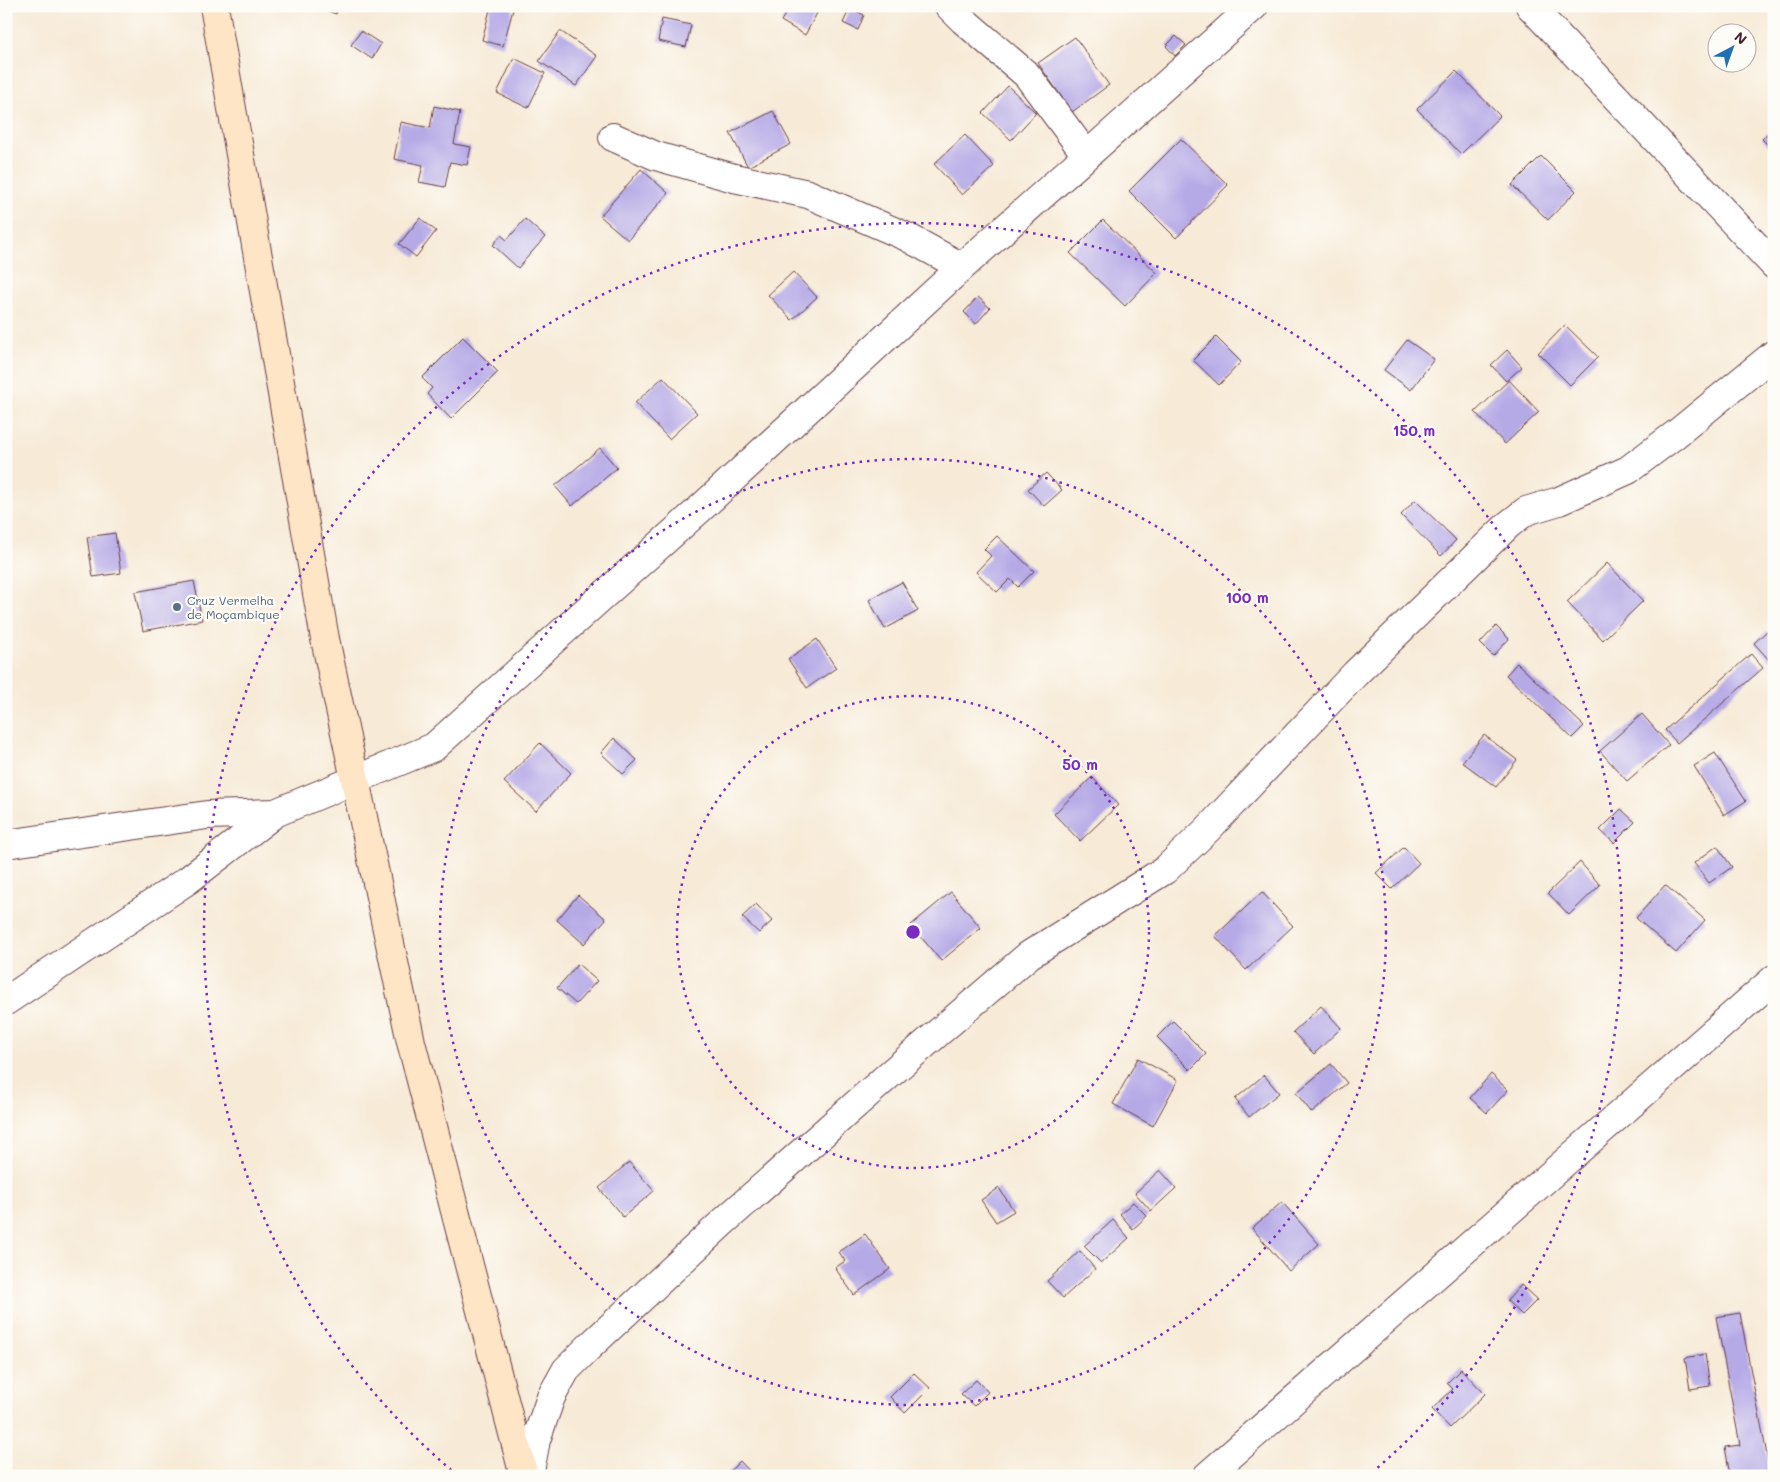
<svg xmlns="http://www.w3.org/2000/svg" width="1780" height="1482" font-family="Mali,sans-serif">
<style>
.building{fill:#b5a9e6}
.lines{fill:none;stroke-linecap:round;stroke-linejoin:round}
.street-casing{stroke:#643d45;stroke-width:30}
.secondary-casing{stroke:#643d45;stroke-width:30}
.street{stroke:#fff;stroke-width:28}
.secondary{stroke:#fde5c5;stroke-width:28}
.ring{fill:none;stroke:#7b2cbf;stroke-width:2.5;stroke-dasharray:2.5 5}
.service-dot{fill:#5c6f8a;stroke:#fdfcf7;stroke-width:2}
.labels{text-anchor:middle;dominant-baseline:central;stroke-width:4.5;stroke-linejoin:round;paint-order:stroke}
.service-label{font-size:12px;fill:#4e5e75;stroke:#fdfcf7;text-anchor:start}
.centre{fill:#7b2cbf;stroke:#fdfcf7;stroke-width:2.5}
.ring-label{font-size:15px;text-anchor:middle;font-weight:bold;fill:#7b2cbf;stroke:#fdfcf7;stroke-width:4.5;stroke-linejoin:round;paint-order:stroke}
</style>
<rect width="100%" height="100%" fill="#fdfcf7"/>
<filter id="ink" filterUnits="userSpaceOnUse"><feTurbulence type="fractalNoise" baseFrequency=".02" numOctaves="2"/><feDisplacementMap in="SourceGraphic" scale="10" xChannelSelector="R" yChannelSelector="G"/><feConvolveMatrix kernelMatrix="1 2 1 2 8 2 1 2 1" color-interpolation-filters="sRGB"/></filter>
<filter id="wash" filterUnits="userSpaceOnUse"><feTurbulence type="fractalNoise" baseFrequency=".0096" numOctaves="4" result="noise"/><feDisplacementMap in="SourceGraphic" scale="20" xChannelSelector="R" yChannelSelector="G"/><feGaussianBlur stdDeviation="1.12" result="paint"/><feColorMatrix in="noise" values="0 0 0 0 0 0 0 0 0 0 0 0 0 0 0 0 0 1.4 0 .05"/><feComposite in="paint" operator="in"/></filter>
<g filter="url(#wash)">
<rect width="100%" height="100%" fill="#f7ead7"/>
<g id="blocks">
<g class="building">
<path d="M314,6h25l-3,8z"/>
<path d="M491,6h23l-11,40 -21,-6z"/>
<path d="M790,6h31l-16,29 -24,-14z"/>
<path d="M850,8l14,7 -6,15 -15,-7z"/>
<path d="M662,19l29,6 -5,22 -28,-6z"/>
<path d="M361,31l20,13 -9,15 -21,-14z"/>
<path d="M560,31l37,25 -21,30 -37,-25z"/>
<path d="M1176,36l10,9 -11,11 -9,-10z"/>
<path d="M1075,37l34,48 -37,27 -34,-49z"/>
<path d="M514,58l31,15 -17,35 -31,-15z"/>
<path d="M1456,71l44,45 -39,38 -44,-45z"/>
<path d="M1008,86l28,27 -25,27 -28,-27z"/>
<path d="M434,106l26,6 -6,32 17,3 -4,18 -17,-3 -5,25 -26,-5 4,-17 -29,-6 7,-37 29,6z"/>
<path d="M773,111l18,33 -43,23 -18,-34z"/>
<path d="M1774,127v24l-12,-12z"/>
<path d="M965,135l29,31 -32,29 -28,-31z"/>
<path d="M1181,139l47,46 -52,53 -47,-47z"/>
<path d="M1541,156l35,35 -28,29 -36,-35z"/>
<path d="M641,169l27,24 -40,47 -28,-24z"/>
<path d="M420,218l16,13 -20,26 -17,-13z"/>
<path d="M525,219l20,18 -27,31 -25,-23 8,-10 6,5z"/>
<path d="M1103,220l54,53 -32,33 -55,-53z"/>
<path d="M793,272l24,25 -25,23 -24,-25z"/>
<path d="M978,297l12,11 -14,16 -12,-12z"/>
<path d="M1565,325l33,32 -28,28 -32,-32z"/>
<path d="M463,337l35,35 -47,47 -24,-25 5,-6 -10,-10z"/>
<path d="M1216,337l25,25 -22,23 -26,-25z"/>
<path d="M1407,340l27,19 -23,31 -27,-20z"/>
<path d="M1507,350l15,17 -16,14 -15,-16z"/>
<path d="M663,377l34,36 -28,26 -34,-36z"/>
<path d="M1509,380l30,32 -34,32 -30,-32z"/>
<path d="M600,448l17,20 -45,38 -17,-20z"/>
<path d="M1046,473l16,17 -18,16 -16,-17z"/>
<path d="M1415,500l41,40 -15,16 -40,-41z"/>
<path d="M115,533l6,40 -28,4 -6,-40z"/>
<path d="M997,536l37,35 -16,16 -8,-8 -13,13 -21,-20 15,-16 -7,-7z"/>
<path d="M1607,563l36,38 -40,39 -36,-38z"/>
<path d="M194,581l8,39 -59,11 -8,-39z"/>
<path d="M902,582l16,29 -33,18 -16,-29z"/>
<path d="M1496,626l13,13 -16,17 -13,-13z"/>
<path d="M1767,631l7,8v18l-4,4 -16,-18z"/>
<path d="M817,639l19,29 -29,20 -19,-29z"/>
<path d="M1751,654l12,14 -86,75 -12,-13z"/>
<path d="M1517,663l67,63 -12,12 -66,-63z"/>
<path d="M1642,714l27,31 -42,36 -27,-30z"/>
<path d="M1484,735l33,25 -21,27 -34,-25z"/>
<path d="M614,738l23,22 -14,14 -22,-21z"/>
<path d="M540,743l31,30 -35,38 -32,-29z"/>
<path d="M1715,753l31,48 -22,14 -30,-49z"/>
<path d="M1092,777l26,28 -38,36 -26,-27z"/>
<path d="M1621,809l14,13 -21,21 -14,-13z"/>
<path d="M1717,846l15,21 -23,16 -15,-20z"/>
<path d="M1404,847l15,16 -27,26 -16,-16z"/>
<path d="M1580,862l20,23 -31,30 -21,-22z"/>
<path d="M1665,885l40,35 -29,33 -40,-35z"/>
<path d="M951,892l30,36 -40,33 -30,-36z"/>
<path d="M1262,892l31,34 -47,44 -31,-34z"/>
<path d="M578,895l28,24 -22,25 -27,-24z"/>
<path d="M756,904l16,17 -13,12 -17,-16z"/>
<path d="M578,964l19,17 -21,23 -19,-16z"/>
<path d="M1321,1006l20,22 -27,26 -21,-22z"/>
<path d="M1173,1021l33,33 -16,16 -33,-33z"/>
<path d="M1138,1058l40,22 -25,46 -40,-22z"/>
<path d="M1331,1064l16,19 -35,30 -16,-20z"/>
<path d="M1491,1074l17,16 -21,23 -17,-15z"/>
<path d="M1264,1075l15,18 -30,24 -14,-18z"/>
<path d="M629,1162l25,29 -31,26 -24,-29z"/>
<path d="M1160,1170l16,18 -25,23 -16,-18z"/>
<path d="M999,1188l15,23 -18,11 -15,-22z"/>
<path d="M1133,1202l14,14 -14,13 -13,-15z"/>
<path d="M1282,1202l37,42 -30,27 -37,-43z"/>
<path d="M1113,1220l16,18 -28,25 -17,-17z"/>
<path d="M865,1234l25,35 -36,26 -19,-27 10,-7 -6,-9z"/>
<path d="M1080,1251l15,18 -32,29 -16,-17z"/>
<path d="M1521,1285l16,15 -15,15 -15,-14z"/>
<path d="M1740,1313l10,54 21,109h-41l-5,-29 15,-2 -24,-128z"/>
<path d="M1705,1354l5,32 -20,3 -5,-31z"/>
<path d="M1461,1369l24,25 -35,34 -18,-19 21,-20 -6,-6z"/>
<path d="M914,1373l16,15 -25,25 -15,-16z"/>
<path d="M976,1380l12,12 -14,14 -13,-12z"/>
<path d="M740,1461l14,15h-29z"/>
</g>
</g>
</g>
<g filter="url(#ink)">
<use href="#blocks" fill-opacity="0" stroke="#643d45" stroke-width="1"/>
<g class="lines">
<g class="street-casing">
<g id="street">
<path d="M949,6l14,14 64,55 60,81"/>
<path d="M1530,6l244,259"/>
<path d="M613,137l43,19 78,22 74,16 99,43 55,30"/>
<path d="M6,844l201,-29 68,-2 159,-66 267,-239 261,-241 292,-261"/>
<path d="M6,1001l182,-121 87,-67"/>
<path d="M529,1476l7,-36 15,-43 15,-27 24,-24 132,-123 168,-149 139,-119 136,-85 42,-40 148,-156 153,-149 18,-14 33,-10 69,-31 48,-36 98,-80"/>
<path d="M1207,1476l567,-497"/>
</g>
</g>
<g class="secondary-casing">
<path id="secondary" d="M214,6l111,633 86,403 113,434"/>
</g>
<use href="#street" class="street"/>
<use href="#secondary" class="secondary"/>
</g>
</g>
<g class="ring">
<circle cx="913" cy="932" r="236"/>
<circle cx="913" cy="932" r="473"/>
<path d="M457 1475A709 709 0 1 1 1369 1475"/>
</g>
<circle class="service-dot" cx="177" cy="607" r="5"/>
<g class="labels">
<g class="service-label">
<text x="187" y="600">Cruz Vermelha<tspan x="187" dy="14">de Moçambique</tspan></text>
</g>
</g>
<circle cx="913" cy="932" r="8" class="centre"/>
<g class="ring-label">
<text x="1414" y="436">150 m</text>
<text x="1247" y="603">100 m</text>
<text x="1080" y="770">50 m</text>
</g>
<rect width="1780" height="1482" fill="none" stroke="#fdfcf7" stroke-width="25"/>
<g transform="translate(1732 48) rotate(41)"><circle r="24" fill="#fdfcf7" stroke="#b5a4a5"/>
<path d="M0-4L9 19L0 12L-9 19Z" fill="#1f6fb2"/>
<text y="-8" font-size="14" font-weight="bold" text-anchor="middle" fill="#4a1f2b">N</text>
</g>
</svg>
